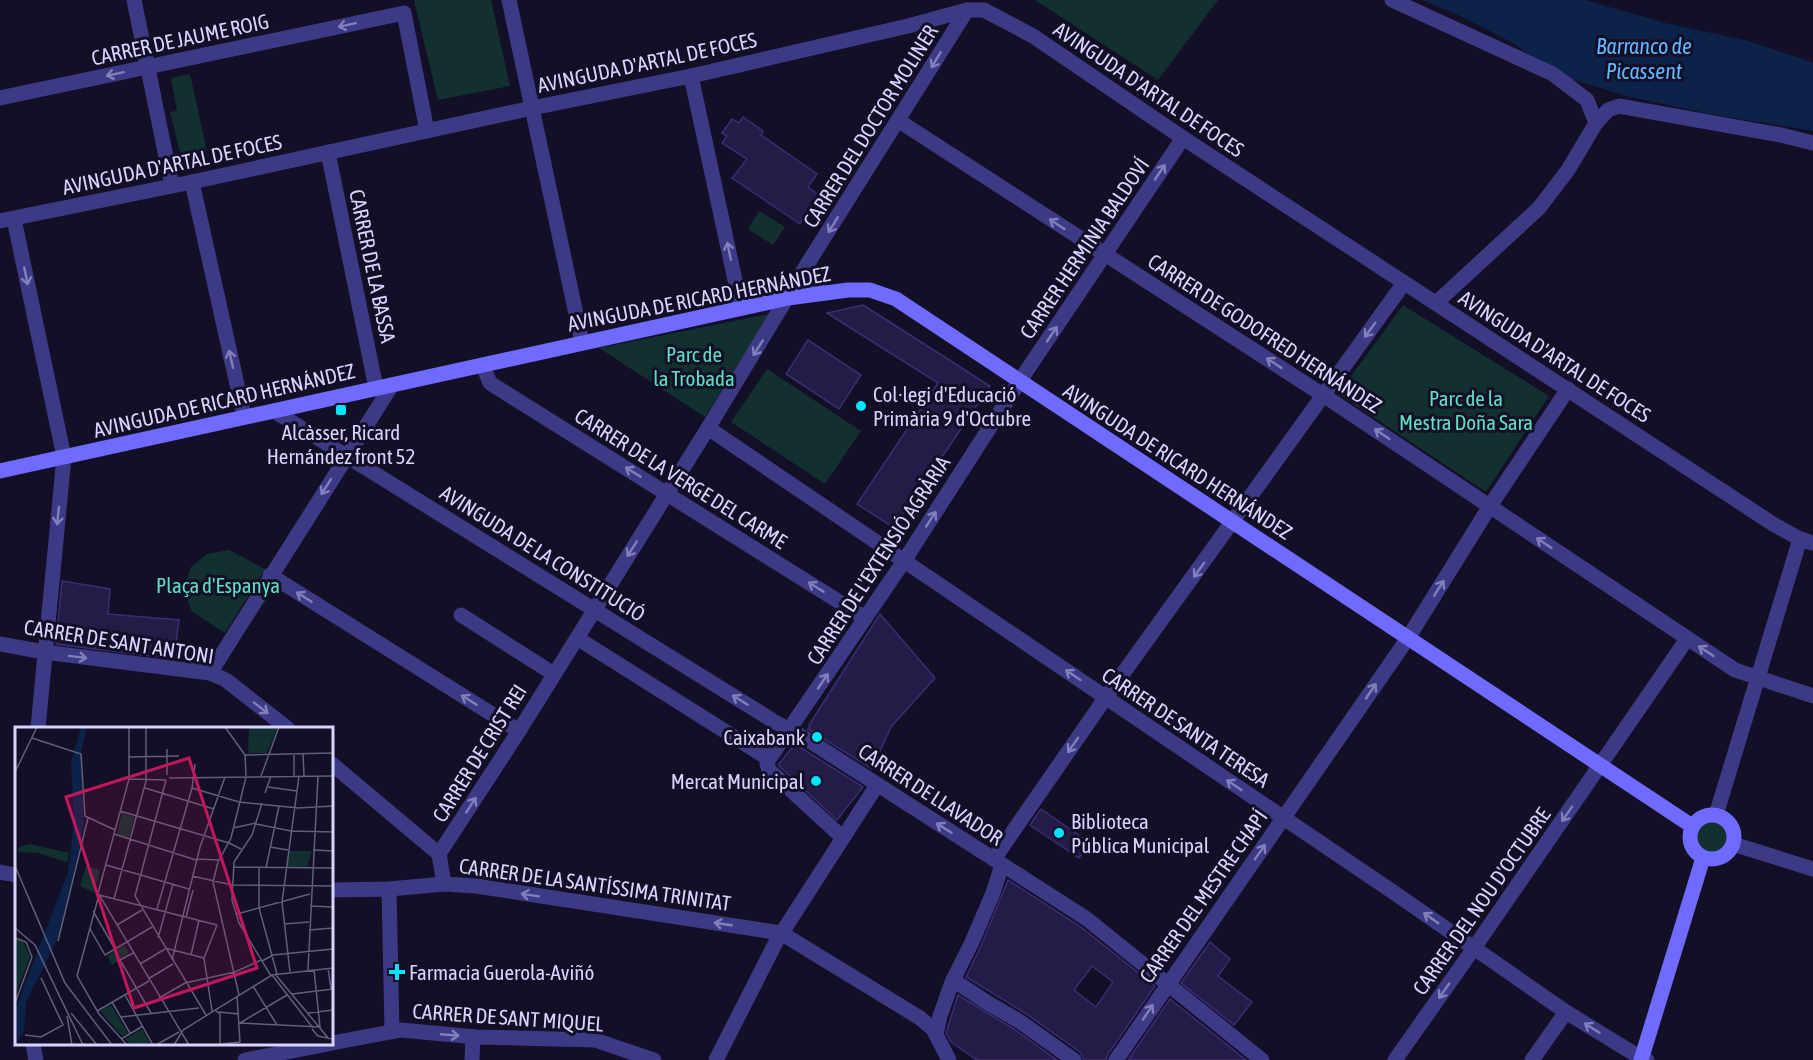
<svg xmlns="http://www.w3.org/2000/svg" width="1813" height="1060" font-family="'Asap Condensed',sans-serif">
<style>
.green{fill:#12302f}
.water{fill:#0c2248}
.building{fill:#241b47;stroke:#3b2d73;stroke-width:1.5;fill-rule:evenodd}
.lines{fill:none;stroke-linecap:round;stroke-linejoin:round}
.street{stroke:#3d3a85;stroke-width:15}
.secondary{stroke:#6f6bff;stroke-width:15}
.oneway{stroke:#837fbc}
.poi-dot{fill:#00e5ff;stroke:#130f26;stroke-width:2}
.labels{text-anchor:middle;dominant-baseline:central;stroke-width:6;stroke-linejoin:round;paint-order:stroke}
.street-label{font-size:21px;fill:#d9d4ff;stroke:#130f26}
.park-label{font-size:21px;fill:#5fe0c0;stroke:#130f26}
.poi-label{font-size:21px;fill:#d9d4ff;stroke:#130f26;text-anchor:start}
.water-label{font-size:22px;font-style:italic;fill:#62b6ff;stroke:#130f26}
.inset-road{fill:none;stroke:#625e7d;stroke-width:1.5}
.view{fill:#c2185b;fill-opacity:0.15;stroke:#c2185b;stroke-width:3}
.inset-edge{fill:none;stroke:#d9d4ff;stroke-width:3}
</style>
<rect width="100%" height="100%" fill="#130f26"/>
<g class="green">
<path d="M414,0h77l19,86 -72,14z"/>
<path d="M1035,0h183l-60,80z"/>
<path d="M190,74l17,77 -26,5 -11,-44 7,-1 -6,-33z"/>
<path d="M759,211l26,16 -12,18 -25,-16z"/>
<path d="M1403,305l146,91 -63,96 -148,-98z"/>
<path d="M769,314l-64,103 -106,-69z"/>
<path d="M767,369l94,62 -36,53 -94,-62z"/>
<path d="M229,550l36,19 -40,64 -34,-22 -7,-23 7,-21 16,-13z"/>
<circle cx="1712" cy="837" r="16"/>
</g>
<path class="water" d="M1422,0h163l84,24 76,16 61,20 7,3v68l-98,-16 -85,-18 -77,-23 -40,-31 -53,-27z"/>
<g class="building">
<path d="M743,117l20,14 -2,4 56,39 -9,13 15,11 -18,24 -3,-2 -2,4 -68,-46 15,-19 -25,-16 5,-7 -5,-3 10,-14 7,4z"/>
<path d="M863,305l127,81 -96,142 -37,-24 81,-121 -111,-70z"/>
<path d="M808,340l53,35 -22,34 -53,-35z"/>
<path d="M62,581l48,8 -2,25 71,6 -5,39 -118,-15z"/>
<path d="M880,614l55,64 -44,49 -19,42 -64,-40 2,-3 -1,-1z"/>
<path d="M795,744l68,43 -26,33 -59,-55z"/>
<path d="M1041,809l49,34 -11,15 -49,-33z"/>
<path d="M1008,880l73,47 74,59 -47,68 -2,6h-22l-4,-8 -55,-39 -59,-36 15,-31zM1092,966l21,16 -17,25 -22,-17z"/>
<path d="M1210,942l20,17 -12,17 34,26 -18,23 -53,-42z"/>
<path d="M958,995l56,34 43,31h-80l-26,-18 -5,-9z"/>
<path d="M1170,999l76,61h-118z"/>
</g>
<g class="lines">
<g class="street">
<path d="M134,0l38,186"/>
<path d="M509,0l73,342"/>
<path d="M1392,0l161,74 34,26 9,23"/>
<path d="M691,76l50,232"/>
<path d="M0,98l404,-85 23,118"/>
<path d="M899,121l424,274 412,275 78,26"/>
<path d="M328,152l48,236"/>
<path d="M192,182l52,234"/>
<path d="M14,219l50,238 -26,271"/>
<path d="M0,221l192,-39 340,-74 159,-32 217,-50 59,-16h17l49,26 150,102 590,386 27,15 13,4"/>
<path d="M808,263l6,19 10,11"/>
<path d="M1436,303l103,-95 29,-38 28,-47 12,-13 11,-4 162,29 32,8"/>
<path d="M483,366l7,17 375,235"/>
<path d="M274,411l501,311 30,16 282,181 175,141"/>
<path d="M708,428l688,466 170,118 75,46 6,2"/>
<path d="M270,575l249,156"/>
<path d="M461,615l93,59"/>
<path d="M577,638l192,121"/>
<path d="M0,644l44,8 166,21 16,7 61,48"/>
<path d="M210,673l182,-288"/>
<path d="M332,764l107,90 5,30"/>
<path d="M1716,815l84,-276"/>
<path d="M842,837l-73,-67 -2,-6 2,-5 135,-198 115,-179 164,-244"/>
<path d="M1733,844l80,25"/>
<path d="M439,854l80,-123 189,-303 100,-165 159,-253"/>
<path d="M994,859l112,-162 298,-414"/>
<path d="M0,872l16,3"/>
<path d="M389,889l3,142"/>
<path d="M332,890l57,-1 55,-5 32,2 305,47 139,85 13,11 16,31"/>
<path d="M953,980l35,23 31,18 55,39"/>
<path d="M936,1034l4,-18 12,-34 20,-40 21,-49 9,-28"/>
<path d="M332,1043l69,-13 75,7 119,3 59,20"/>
<path d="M33,1044l3,16"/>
<path d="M245,1060l83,-16"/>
<path d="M472,1060l1,-23"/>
<path d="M716,1060l60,-118 101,-157"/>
<path d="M1116,1060l292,-422 82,-132 78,-117"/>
<path d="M1395,1060l79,-112 213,-309"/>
<path d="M1532,1060l34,-48"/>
</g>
<g class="secondary">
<path d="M0,471l788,-173 60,-8h22l26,9 796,527"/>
<circle cx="1712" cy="837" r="22"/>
<path d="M1641,1060l62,-202"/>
</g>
</g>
<defs><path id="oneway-shaft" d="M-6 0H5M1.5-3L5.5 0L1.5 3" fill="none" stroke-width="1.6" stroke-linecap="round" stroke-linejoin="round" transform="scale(1.5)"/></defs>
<g class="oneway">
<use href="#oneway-shaft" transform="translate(347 25) rotate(168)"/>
<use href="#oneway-shaft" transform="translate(936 60) rotate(121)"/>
<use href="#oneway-shaft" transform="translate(115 74) rotate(168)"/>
<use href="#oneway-shaft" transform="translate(1160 172) rotate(-56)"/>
<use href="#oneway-shaft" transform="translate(1057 224) rotate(-147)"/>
<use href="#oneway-shaft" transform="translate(833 225) rotate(122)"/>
<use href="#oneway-shaft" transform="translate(729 251) rotate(-102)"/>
<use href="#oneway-shaft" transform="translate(26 276) rotate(78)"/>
<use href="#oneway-shaft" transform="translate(1370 330) rotate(126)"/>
<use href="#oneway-shaft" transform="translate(1052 334) rotate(-56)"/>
<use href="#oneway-shaft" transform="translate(758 348) rotate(122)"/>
<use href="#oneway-shaft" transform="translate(231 359) rotate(-103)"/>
<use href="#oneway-shaft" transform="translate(1274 363) rotate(-147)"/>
<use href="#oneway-shaft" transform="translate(1382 434) rotate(-146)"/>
<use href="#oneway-shaft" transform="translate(633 472) rotate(-148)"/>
<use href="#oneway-shaft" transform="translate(326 487) rotate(122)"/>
<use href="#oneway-shaft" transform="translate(58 516) rotate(96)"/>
<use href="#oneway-shaft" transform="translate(931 519) rotate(-57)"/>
<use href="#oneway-shaft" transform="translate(1544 543) rotate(-146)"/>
<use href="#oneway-shaft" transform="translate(632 549) rotate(122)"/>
<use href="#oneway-shaft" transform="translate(1199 570) rotate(126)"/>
<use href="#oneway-shaft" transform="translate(816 587) rotate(-148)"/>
<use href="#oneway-shaft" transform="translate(1439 588) rotate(-58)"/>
<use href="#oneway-shaft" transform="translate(304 597) rotate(-148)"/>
<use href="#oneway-shaft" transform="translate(1706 651) rotate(-147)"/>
<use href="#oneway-shaft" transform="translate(78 657) rotate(7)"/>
<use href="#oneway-shaft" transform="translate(1073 675) rotate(-146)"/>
<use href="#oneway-shaft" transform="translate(823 681) rotate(-56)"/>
<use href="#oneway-shaft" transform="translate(1371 691) rotate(-56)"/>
<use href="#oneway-shaft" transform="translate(469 700) rotate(-148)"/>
<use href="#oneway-shaft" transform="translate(740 700) rotate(-148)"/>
<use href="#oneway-shaft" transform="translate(261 708) rotate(38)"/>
<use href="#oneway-shaft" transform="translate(1073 745) rotate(125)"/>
<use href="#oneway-shaft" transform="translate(1234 785) rotate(-146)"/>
<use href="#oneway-shaft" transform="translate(471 805) rotate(-57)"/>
<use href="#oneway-shaft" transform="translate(1567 814) rotate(125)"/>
<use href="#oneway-shaft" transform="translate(944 828) rotate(-148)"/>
<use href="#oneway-shaft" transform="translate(1260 852) rotate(-55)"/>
<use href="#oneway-shaft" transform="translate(530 895) rotate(-171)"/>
<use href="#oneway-shaft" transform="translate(1431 918) rotate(-145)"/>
<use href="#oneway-shaft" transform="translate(723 924) rotate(-172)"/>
<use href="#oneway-shaft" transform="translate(1444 991) rotate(125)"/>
<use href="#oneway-shaft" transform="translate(1148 1012) rotate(-56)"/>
<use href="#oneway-shaft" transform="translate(1592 1028) rotate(-148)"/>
<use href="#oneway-shaft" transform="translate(450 1035) rotate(5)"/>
</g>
<g class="poi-dot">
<circle cx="861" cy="406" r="6"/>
<rect x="335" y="404" width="12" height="12" rx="3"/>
<circle cx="817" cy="737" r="6"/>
<circle cx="816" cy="781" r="6"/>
<circle cx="1059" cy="833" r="6"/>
<path d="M394 963h6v6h6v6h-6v6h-6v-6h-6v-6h6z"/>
</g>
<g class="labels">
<g class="street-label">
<text transform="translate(180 39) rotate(-12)">CARRER DE JAUME ROIG</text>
<text transform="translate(647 62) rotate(-12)">AVINGUDA D'ARTAL DE FOCES</text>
<text transform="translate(1149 89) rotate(34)">AVINGUDA D'ARTAL DE FOCES</text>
<text transform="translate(870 126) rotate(-58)">CARRER DEL DOCTOR MOLINER</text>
<text transform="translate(172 164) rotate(-12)">AVINGUDA D'ARTAL DE FOCES</text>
<text transform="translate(1084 248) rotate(-56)">CARRER HERMINIA BALDOVÍ</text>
<text transform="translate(373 266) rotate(78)">CARRER DE LA BASSA</text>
<text transform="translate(699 298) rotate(-11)">AVINGUDA DE RICARD HERNÁNDEZ</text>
<text transform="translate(1265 333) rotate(33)">CARRER DE GODOFRED HERNÁNDEZ</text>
<text transform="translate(1555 356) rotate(33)">AVINGUDA D'ARTAL DE FOCES</text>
<text transform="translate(224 400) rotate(-13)">AVINGUDA DE RICARD HERNÁNDEZ</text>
<text transform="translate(1178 461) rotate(33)">AVINGUDA DE RICARD HERNÁNDEZ</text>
<text transform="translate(681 478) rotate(32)">CARRER DE LA VERGE DEL CARME</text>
<text transform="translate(543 553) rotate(32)">AVINGUDA DE LA CONSTITUCIÓ</text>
<text transform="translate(878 560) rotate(-57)">CARRER DE L'EXTENSIÓ AGRÀRIA</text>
<text transform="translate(119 641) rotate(9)">CARRER DE SANT ANTONI</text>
<text transform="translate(1186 727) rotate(34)">CARRER DE SANTA TERESA</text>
<text transform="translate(479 753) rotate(-58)">CARRER DE CRIST REI</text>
<text transform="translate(931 794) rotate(33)">CARRER DE LLAVADOR</text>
<text transform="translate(595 884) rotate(8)">CARRER DE LA SANTÍSSIMA TRINITAT</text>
<text transform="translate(1203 896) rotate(-55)">CARRER DEL MESTRE CHAPÍ</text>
<text transform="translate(1481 901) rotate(-55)">CARRER DEL NOU D'OCTUBRE</text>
<text transform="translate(508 1017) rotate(4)">CARRER DE SANT MIQUEL</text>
</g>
<g class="park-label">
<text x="694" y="354">Parc de<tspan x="694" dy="24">la Trobada</tspan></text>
<text x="1466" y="398">Parc de la<tspan x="1466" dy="24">Mestra Doña Sara</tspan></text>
<text x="218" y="585">Plaça d'Espanya</text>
</g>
<g class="poi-label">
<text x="873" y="394">Col·legi d'Educació<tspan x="873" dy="24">Primària 9 d'Octubre</tspan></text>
<text x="341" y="432" text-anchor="middle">Alcàsser, Ricard<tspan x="341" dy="24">Hernández front 52</tspan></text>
<text x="805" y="737" text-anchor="end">Caixabank</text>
<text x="804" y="781" text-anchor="end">Mercat Municipal</text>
<text x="1071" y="821">Biblioteca<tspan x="1071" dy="24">Pública Municipal</tspan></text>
<text x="409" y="972">Farmacia Guerola-Aviñó</text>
</g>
<g class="water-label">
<text x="1644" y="46">Barranco de<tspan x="1644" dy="25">Picassent</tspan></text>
</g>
</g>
<g transform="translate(15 727)">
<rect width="318" height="318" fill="#130f26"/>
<path d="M234,0h29l-11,26h-19zM107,86l13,4 -6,21 -12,-4zM15,117l39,9 -2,9 -29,-9 -20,-1 1,-5zM274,124h23l-5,17h-21zM71,139l14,4 -6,23 -14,-7zM0,212l8,3 7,14 -15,41zM110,218l4,8 -17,12 -5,-9zM96,278l17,28 -6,3 -22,-25zM127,302l9,16h-20l-6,-6z" fill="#12302f"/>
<path d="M66,0h6l-6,25 3,73 -4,20 -21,91 -33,66 -2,30 -9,13v-35l53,-138 6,-49 -3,-61z" fill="#0c2248"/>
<path class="inset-road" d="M114,0v52l-31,114 91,152M210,0l20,28 1,21M17,11l49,16 4,62 30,14M152,22v26M279,27v22M288,27l1,22M230,28l88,-2M114,30l50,-1M0,45l22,-45M246,49l18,-49M154,51l164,-2M114,52l37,1M151,53l-31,116 71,119M253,60l29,4M130,61l69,21M177,61l47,14 59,6 35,-2M250,66l6,-17M247,76l-10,32 -18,27 -2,38 7,23 32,53M105,84l109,32 12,6M241,97l35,7 42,1M218,101l23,-5M99,107l82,26M255,120l18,3M298,123l20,1M182,132l22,1M91,138l83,24M0,139l50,117 47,62M219,140l99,1M244,141v40l18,66M251,141l13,-62M177,149l40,9 101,1M84,168l-22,81 22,38 28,31M84,168l118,30M99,172l32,-118v-54M295,179l23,1M142,182l35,-121 3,-24M78,184l22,38M222,187l73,-20M171,190l7,-27M269,197l25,-2M102,198l25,-15M0,201l20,17 48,100M75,202l15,26 47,-28M294,203l24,-2M0,211l11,4 6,15 -17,46M143,211l15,-54M43,214l30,-123M150,221l39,10M118,226l-13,7 31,53M176,228l8,-35M157,233l28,-113 25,-70M247,234l11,-6 60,-6M125,237l25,-15M313,241l3,21M293,243l10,-194M275,245l-8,-70 17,-126M260,247l54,65M257,248l41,53M133,252l25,-15M238,259l24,39M277,267l41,-5M110,268l28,50M224,268l-26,-113 5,-20 13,-24 15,-61M144,271l26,-15 50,-11 26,-12M97,275l18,31M200,283l5,4v29M82,284l52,-30M197,284l-8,-53 13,-33M204,285l20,2M56,286l26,32M293,286l25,-3M52,289l5,29M106,290l78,-9M224,296l81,4 -6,-57M225,296l47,-28M297,302l6,7 15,3M10,308l16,2 22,-12 -22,-47M106,312l22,-13M141,318l23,-13M159,318l9,-15 89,-55 61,-7M198,318l27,-3 -3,-46"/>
<path class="view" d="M174,31l68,210 -123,40 -68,-211z"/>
<rect width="318" height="318" class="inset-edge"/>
</g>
</svg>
